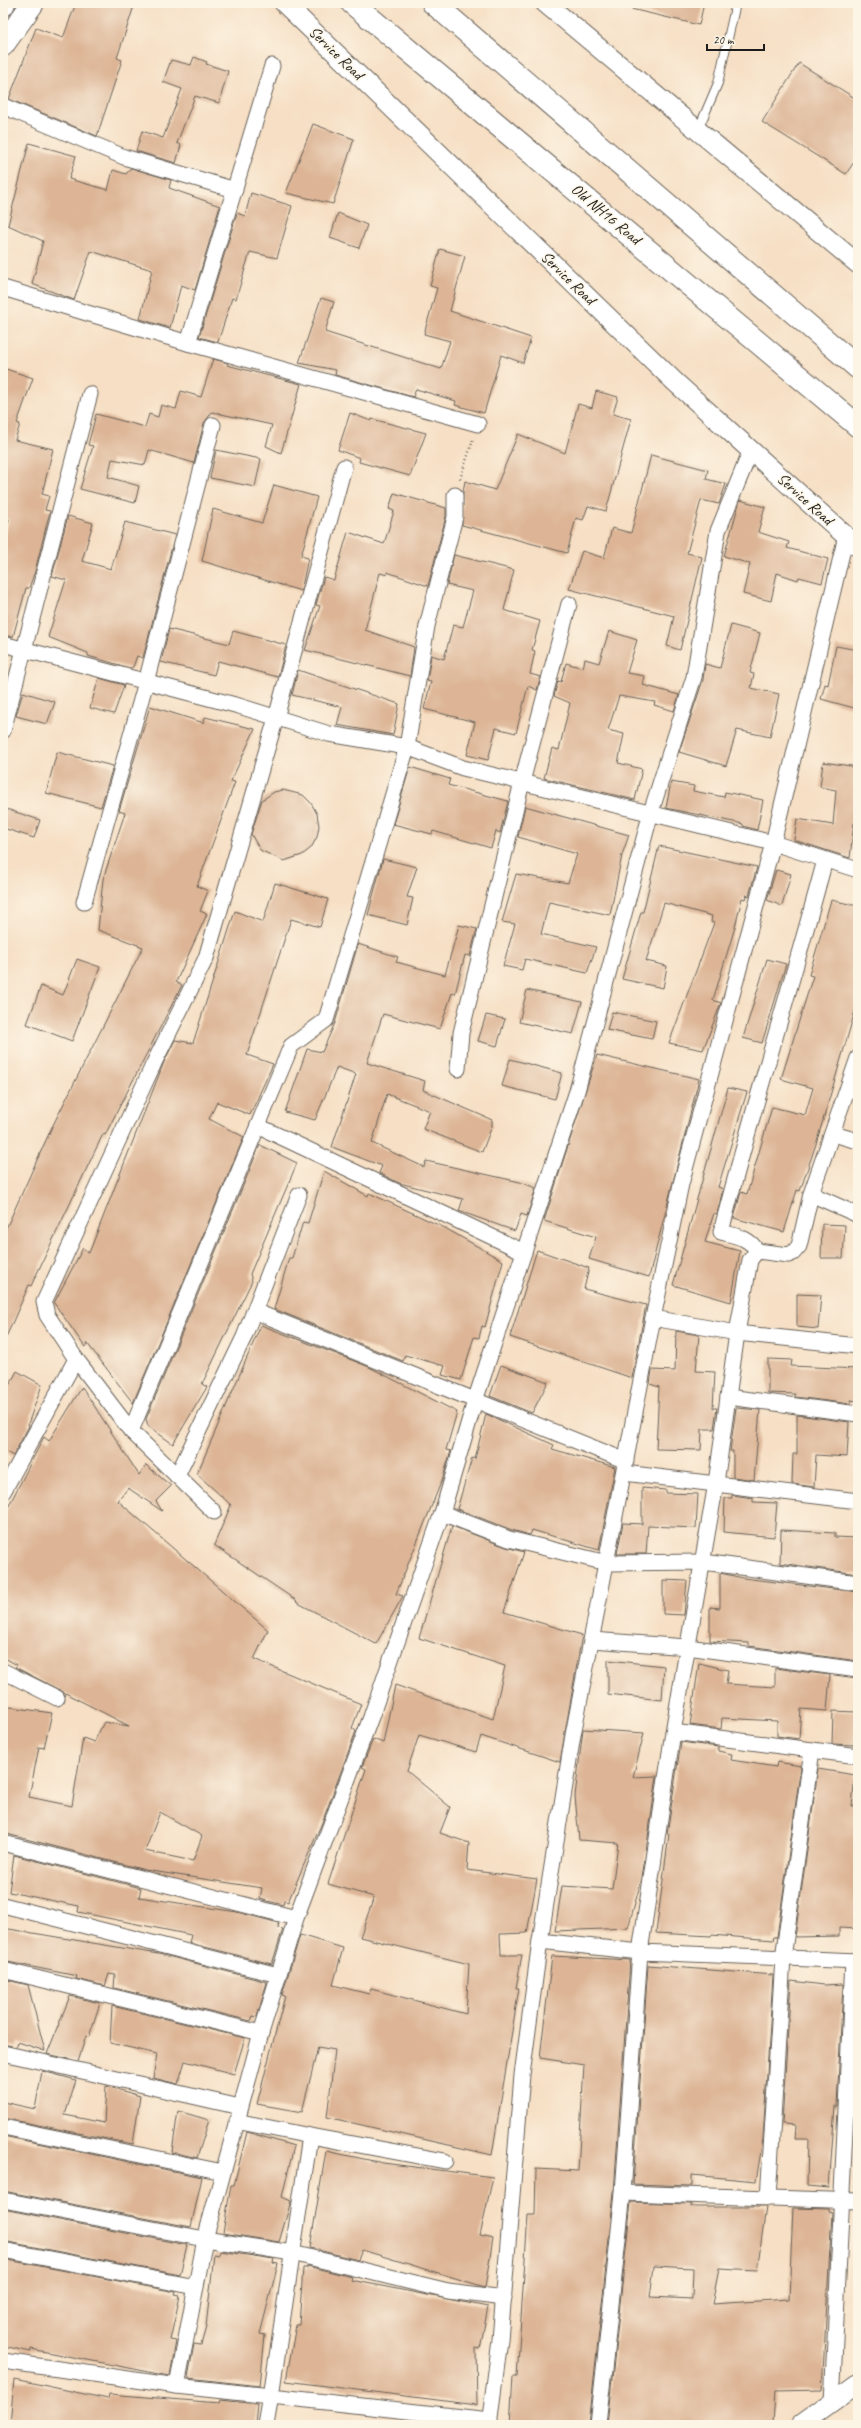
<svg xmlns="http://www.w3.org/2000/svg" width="861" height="2428" font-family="Caveat,sans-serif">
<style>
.building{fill:#ddb596;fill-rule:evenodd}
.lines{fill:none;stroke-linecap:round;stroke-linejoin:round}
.service-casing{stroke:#686057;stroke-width:10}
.minor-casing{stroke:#686057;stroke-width:17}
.tertiary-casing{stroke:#686057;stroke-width:21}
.primary-casing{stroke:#686057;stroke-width:24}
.path{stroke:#686057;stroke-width:2.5;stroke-dasharray:1 3;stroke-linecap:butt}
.service{stroke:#fff;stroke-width:8}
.minor{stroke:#fff;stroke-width:15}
.tertiary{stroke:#fff;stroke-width:19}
.primary{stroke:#fff;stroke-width:22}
.labels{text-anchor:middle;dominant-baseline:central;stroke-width:3;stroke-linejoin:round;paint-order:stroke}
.street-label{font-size:16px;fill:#1c1c1c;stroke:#fcf5e5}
</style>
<rect width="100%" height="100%" fill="#fcf5e5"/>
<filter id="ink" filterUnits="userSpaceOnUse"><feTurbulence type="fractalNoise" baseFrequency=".025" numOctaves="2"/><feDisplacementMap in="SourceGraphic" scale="8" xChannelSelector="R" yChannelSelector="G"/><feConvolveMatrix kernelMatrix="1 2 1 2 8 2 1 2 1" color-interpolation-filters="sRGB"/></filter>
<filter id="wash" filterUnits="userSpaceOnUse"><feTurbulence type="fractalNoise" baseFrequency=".012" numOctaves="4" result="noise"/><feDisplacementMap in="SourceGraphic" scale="16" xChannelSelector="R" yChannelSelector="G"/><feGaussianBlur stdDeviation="0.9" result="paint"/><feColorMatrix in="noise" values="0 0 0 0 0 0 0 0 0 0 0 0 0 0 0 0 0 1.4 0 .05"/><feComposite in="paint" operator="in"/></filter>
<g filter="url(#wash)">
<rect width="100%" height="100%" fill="#f6dfc4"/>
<g id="blocks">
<g class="building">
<path d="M76,3h59l-18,55 5,2 -25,76 -88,-37 27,-71 27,10z"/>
<path d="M632,3h72l-5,22 -68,-16z"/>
<path d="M194,57l13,5 -1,2 22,7 -9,32 -24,-7 -18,47 4,2 -5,18 -40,-12 6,-20 21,7 19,-49 -19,-7 8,-22 20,5z"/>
<path d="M799,63l59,37v56l-12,18 -84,-52z"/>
<path d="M313,124l41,15 -21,65 -47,-11z"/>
<path d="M29,143l47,13 -7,23 39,11 5,-20 13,4 5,-6 40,12 -2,8 51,18 -25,84 -14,-5 -11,43 -30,-9 12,-49 -61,-19 -17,49 -42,-16 11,-43 -35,-16z"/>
<path d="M251,193l41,13 -15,52 -27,-6 -14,47 -4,-1 -14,44 -19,-5 38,-124 8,3z"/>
<path d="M338,213l29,12 -8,23 -29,-10z"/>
<path d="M440,249l25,7 -15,55 81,27 -8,25 -22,-8 -17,58 -29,-8 1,-4 -40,-12 -3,8 -78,-22 1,-5 -37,-7 22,-65 13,4 -9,30 116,37 9,-28 -26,-7 13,-46 -7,-2z"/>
<path d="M213,359l15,4 -1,2 74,19 -20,69 -15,-7 6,-21 -60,-13 -8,11 -10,40 -45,-13 -4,15 -33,-6 -4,18 31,9 -4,17 -55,-14 13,-43 -5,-1 8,-31 49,13 4,-13 9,3 3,-12 15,4 5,-18 20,6z"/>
<path d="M3,368l30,10 -16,45 3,1 -5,16 38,9 -11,45 7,2 -4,14 5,1 -15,60 -6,17h-3l-13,49 -10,-2v-94l6,-22 -6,-2z"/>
<path d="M596,391l22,6 -5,17 18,5 -25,92 -18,-5 -5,14 -7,-2 -9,35 -105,-28 1,-34 2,-10 30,9 23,-56 47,19 13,-49 14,4z"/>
<path d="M350,413l21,8 1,-2 54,14 -16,43 -51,-14 1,-4 -22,-8z"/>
<path d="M216,450l45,9 -6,28 -45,-9z"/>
<path d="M651,455l57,15 -2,9 20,5 -7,20 -18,-4 -14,53 15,4 -22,93 -13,-4 7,-30 -105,-27 13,-38 22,7 8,-30 19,5z"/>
<path d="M274,485l43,12 -16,59 7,2 -7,33 -99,-30 11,-52 49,14z"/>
<path d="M394,493l52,15v8l-18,70 -41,-14v3l-7,-2 -15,57 49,17 -4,29 -105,-26 15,-44 -4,-1 8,-28 10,3 14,-48 36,12 10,-33 -5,-2z"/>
<path d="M740,500l25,7 -7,25 31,10 -2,6 41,11 -6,24 -23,-6 -1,3 -21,-7 -6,28 -28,-7 7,-30 -26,-8z"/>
<path d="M68,516l25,7 -11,38 29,8 14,-47 50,13 -32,123 -6,-2 -4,11 -3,1 -42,-12v-3l-40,-16 18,-57 -14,-4z"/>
<path d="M454,555l60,15 -10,40 36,11 -8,29 3,1 -5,23 11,3 -4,13 -9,-4 -12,47 -20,-5 -8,32 -21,-5 8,-33 -51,-13 7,-27 -4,-1 4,-26 13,4 9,-34 10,2 10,-36 -26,-6z"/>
<path d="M731,625l29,8 -10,40 4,1 -3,14 28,6 -9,43 -33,-7 -11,36 -47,-14 24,-72 2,-16 15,4z"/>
<path d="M169,629l60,15 4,-13 53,14 -8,32 -60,-16 -4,14 -53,-13z"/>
<path d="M609,631l28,9 -10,33 18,3 -2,9 36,10 -5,16 -20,-6 1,-3 -36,-6 -11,34 16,4 -6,29 24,6 -7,31 -91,-22 8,-30 7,2 11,-47 -16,-7 4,-15 3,1 5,-19 17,5 2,-9 14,4z"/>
<path d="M836,646l22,4v59l-37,-10 4,-15 3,1z"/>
<path d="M298,670l101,34 -6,31 -56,-10 5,-18 -50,-12z"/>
<path d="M99,678l25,7 -10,29 -24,-6z"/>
<path d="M23,692l32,10 -8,22 -31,-8z"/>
<path d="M150,706l54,17 1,-6 50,12 -24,52 4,1 -38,104 11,5 -8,20 7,3 -31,68 6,3 -77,150 -2,-1 -72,152 -2,-1 -26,59v-109l49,-108 91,-180 -45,-17 5,-51 22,-66 -6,-2z"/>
<path d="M57,752l56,14 -12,41 -55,-14z"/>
<path d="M823,762l35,5v56h-4l-4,35 -56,-18 3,-21 36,6 3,-35 -16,-3z"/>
<path d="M410,767l40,12 -2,6 60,16 -8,32 -4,-2 -5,17 -58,-17 -1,3 -39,-10z"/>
<path d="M671,782l23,4 -1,5 31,6 1,-5 38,8 -6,30 -14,-4v-2l-77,-16z"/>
<path d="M283,790l20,5 8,8 6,11 2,12 -2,11 -6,11 -9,7 -18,6 -24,-11 -9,-16 11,-34 12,-8z"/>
<path d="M525,806l104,29 -7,20 -12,60 -61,-13 -8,32 55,13 -9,26 -62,-14 -3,11 -19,-4 12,-42 -13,-2 14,-48 52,9 9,-29 -59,-17z"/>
<path d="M3,808l37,12 -6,18 -31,-10z"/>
<path d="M659,846l98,21 -8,29 -3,-1 -1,4 -3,-1 -7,29 -22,73 8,3 -18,47 -34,-7 45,-120 -3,-1 1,-6 -48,-13 -18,58 21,5 -4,22 -41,-9 19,-67h2z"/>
<path d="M383,859l34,8 -10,30 6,1 -6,27 -39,-10z"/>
<path d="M776,870l15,4 -9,32 -15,-6z"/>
<path d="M275,883l53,16 -8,28 -29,-8 -44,136 26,9 -23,51 -33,-13 -8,17 35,18 -111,266 -46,-60 -2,4 -31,-44 29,-55 6,5 75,-191 11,-22 18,3 42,-132 28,11z"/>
<path d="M831,900l27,6v95l-42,143 -16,47 -3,-1 -13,42 -50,-14 7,-26 6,2 25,-87 33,8 8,-27 -32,-9 32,-103 -4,-1z"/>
<path d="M459,925l18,4 -7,27 -5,-1 -10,39 -3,-1 -12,36 -57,-15 -16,49 58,18 -2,9 69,30v6l-10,26 -59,-23 7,-18 -43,-17 -15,49 52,24 2,-6 94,21 16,6 -9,28 -6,-2 -6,17 -56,-20 4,-12 -64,-16 -20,-10 3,-7 -50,-19 24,-73 -19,-7 -22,53 -30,-8 22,-63 15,3 13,-29 23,-79 40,13 -2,5 49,13z"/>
<path d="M77,959l23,8 -28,74 -45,-17 14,-38 22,9z"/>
<path d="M767,959l19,5 -24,79 -19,-5z"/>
<path d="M527,990l55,12 -9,32 -54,-12z"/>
<path d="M612,1012l44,9 -4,18 -45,-9z"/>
<path d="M486,1015l19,4 -8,27 -19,-5z"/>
<path d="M597,1055l102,24 -50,198 -60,-18 7,-22 -52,-16z"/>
<path d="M510,1059l52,14 -7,26 -53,-13z"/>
<path d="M728,1088l19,4 -29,95 5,2 -6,25 -3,-1 -9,29 35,9 -9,51 -58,-17z"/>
<path d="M260,1145l37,18 -47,111 2,7 -50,103 5,3 -34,57 -25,-18 -2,-7z"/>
<path d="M324,1171l44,25 1,-3 76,35 58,33 -18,66 -3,-1 -3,12 -5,-1 -13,43 -19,-5 3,-9 -40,-11 -2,6 -129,-52 15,-51h3l11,-36 5,1z"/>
<path d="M822,1224l23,1 -2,33h-22z"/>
<path d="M537,1250l52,18 -5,21 62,16 -14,73 -122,-41z"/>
<path d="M797,1294l24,1 -3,34 -21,-2z"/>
<path d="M261,1325l106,41 90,46 -11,38 5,1 -9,29 -46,114 7,2 -27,48 -80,-42 1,-1 -83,-56 17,-40 -34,-31z"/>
<path d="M676,1331l23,4 -3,36 19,1 -2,36h4l-3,21h-12l-1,21 -45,-1 3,-62 -9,-3 2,-14 23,1z"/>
<path d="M768,1359l24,1 -1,6 67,3v32l-7,-1v4l-56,-7v-3l-27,-1z"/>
<path d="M501,1365l47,17 -16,31 -42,-17z"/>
<path d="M17,1371l25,14 -14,39 1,2 -16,30 -10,-6v-70l7,4z"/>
<path d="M82,1387l57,88 7,-10 25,21 -15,15 6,10 -34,-23 -10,13 150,129 -14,29 107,45 -9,24 4,3 -33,89 -35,82 -4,-1 -1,4 -23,-6 2,-11 -117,-18 -142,-37v-127l49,7 -8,35 -5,-1 -10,50 43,9 11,-68 11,4 10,-20 25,4 -114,-59 2,-2 -14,-8v-140l41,-80 5,4zM160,1812l42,24 -9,25 -48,-10z"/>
<path d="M736,1408l24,2 -6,70 -21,-3v-26h-3z"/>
<path d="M486,1414l68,31 -2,4 63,18 -16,83 -67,-20 -2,5 -18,-5 -55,-21 15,-51 3,1z"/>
<path d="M797,1415l52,7 -2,35 -31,-2 -2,32 -22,-3 1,-30h4z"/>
<path d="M642,1488l24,2v3l32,1 -2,34 -48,-2 -2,28h-29l6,-31 19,1z"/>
<path d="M732,1495l21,3v4l24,1 -3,34 -50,-5 1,-34h7z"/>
<path d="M452,1526l54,21 18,5 -20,60 78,23 -22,127 -79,-26 -5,16 -57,-17 -12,36 43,36 -10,26 29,10 -2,27 70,9 -10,54 -27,1 1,21h21l-6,33h3l-27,167 -165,-38 8,-67 -17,-3 -16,65 -45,-8 28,-108 -3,-1 18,-60 43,13 -10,37 36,9 2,-5 95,25 3,-50 -109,-27 14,-40 -46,-13 38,-115 -4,-2 11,-28 10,4 12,-58 98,34 12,-53 -86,-28z"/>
<path d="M781,1530l54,3v4l23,1v36l-78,-11z"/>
<path d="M720,1573l23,5 115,14v69l-109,-15v-3l-39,-2v-34l10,1z"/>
<path d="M663,1580l24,1 -3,34 -21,-1z"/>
<path d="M608,1660l56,6 -2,34 -54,-6z"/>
<path d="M699,1663l29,7 -2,14 49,3v-19l55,7 -3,36 -26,-2 -2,30 -22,-3v-15l-55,-3 -1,11 -31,-4z"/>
<path d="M833,1711l23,1 -2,33 -22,-1z"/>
<path d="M583,1729l61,4 -11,44 24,-1 -15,102 -14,50 -73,3 7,-45 50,3 6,-46 -39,-3 -4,-44z"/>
<path d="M681,1742l37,5v4l14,3 -1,6 45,7 1,-5 24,4 -24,171h-3l-1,3 -62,-5v1l-55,-3 13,-99h-2z"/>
<path d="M818,1769l37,6 -3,31h6v123l-19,-1v8l-44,1z"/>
<path d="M14,1855l127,33 -2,9 98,15 42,11 -1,5 5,1 -11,35 -83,-21 2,-8 -113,-23 1,-6 -70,-14z"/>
<path d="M3,1928l161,27 103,27 -10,35 -4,-1 -2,5 -137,-33 1,-13 -6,-1 -4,12 -29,-7 1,-3 -74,-15z"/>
<path d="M552,1956l78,4 -16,232 -25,233h-79l3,-48h4l11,-162h7l1,-46 42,2 6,-106 -44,-7z"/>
<path d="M648,1965l125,10 -10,164 -7,42 -64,-6v11l-59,-2z"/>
<path d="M3,1979l25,6 17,66 -27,-9 -2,5 -13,-3z"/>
<path d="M791,1981l33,4 19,-1 -6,122h-2l-6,82 -22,-2 1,-47h-13l1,-14 -14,-1z"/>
<path d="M70,1996l30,7 -11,34 -3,-1 -8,25 -31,-7z"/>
<path d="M112,2006l133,32 -11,36 -49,-13 -7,23 -25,-6 4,-24 -47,-11z"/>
<path d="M858,2045v62h-3z"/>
<path d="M42,2071l34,9 -11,35 39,8 2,-37 34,10 -7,48 -130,-26v-16l32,7z"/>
<path d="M178,2111l31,9 -12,38 -25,-6z"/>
<path d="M247,2132l47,14 -12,51 9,4 -12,41 -56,-9 8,-48h3z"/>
<path d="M3,2136l199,41 -11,50 -188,-36 2,-41h-2z"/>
<path d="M326,2151l57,12 110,14 -13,58 13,3 -8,49 -123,-37 -4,10 -48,-12z"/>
<path d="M631,2202l60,2v3h75l-9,64 -38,-2 -7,35 77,-5 4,-91 35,1v2l4,1 -10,178 -47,1 -2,34h-166zM654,2266l39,2 -1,31 -42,-2z"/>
<path d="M3,2209l184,36 -7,30 -177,-34z"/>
<path d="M220,2251l54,8 -1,4 5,1 -18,70 5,1 -5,51 -72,-8 6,-34 7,1 5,-18 8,-73 5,1z"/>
<path d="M3,2259l173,33 -1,3 5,1 -10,44 6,1 -6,35 -139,-27v3l-28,-6z"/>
<path d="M307,2266l45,11 -1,3 137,27 -8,42 -4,-1 1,57 -191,-24 10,-56h3l4,-57h4z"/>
<path d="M14,2379l94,20 1,-5 110,9 1,-3 38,4 -2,21h-246z"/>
</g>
</g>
</g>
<g filter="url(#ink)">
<use href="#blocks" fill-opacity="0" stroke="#686057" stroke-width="1"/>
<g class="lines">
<g class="service-casing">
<path id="service" d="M698,130l20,-47 18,-80"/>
</g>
<g class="minor-casing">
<g id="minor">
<path d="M3,106l121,51 111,33"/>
<path d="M3,288l185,55 290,81"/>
<path d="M188,343l84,-277"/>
<path d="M3,644l236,62 90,28 78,13 56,21 310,75 85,27"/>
<path d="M3,731l87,-337"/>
<path d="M84,902l62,-220 67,-257"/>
<path d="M458,1069l3,-36 61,-251 47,-178"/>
<path d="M258,1126l266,126"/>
<path d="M833,1134l25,7"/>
<path d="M811,1194l47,21"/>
<path d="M757,1251c-8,-14 -22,-15 -36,-19 32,-125 71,-248 104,-372"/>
<path d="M254,1311l372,150"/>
<path d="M653,1318l84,15 121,13"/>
<path d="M728,1397l130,17"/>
<path d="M131,1431l160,-385 35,-26 81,-273 20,-121 28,-109v-22"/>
<path d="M624,1473l234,28"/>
<path d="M177,1476l67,-139 55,-142"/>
<path d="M3,1492l73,-133"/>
<path d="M214,1512l-83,-81 -55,-72 -29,-44 -3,-13 110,-239 52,-105 70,-240 68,-251"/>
<path d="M442,1513l67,26 98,24 96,-1 155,21"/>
<path d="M592,1640l95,7 171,23"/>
<path d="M3,1671l54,27"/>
<path d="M673,1732l185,24"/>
<path d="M3,1843l293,75"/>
<path d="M3,1905l275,70"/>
<path d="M540,1941l100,11 218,9"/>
<path d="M3,1970l258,63"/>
<path d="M3,2053l237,54"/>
<path d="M236,2121l74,15 -39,260 219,24"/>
<path d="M3,2127l220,45"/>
<path d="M310,2136l135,25"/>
<path d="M623,2193l235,8"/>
<path d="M768,2198l15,-240 29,-208"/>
<path d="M3,2200l202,39 87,14 156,38 56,7"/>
<path d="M3,2250l193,37"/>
<path d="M3,2361l174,25 94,10 -5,29"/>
<path d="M177,2386l28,-147 56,-206 35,-115 75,-201 71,-204 33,-112 102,-310 74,-279 43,-135 24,-146 33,-81"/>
<path d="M832,2403l21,-442"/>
<path d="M489,2425l11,-85 22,-265 18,-134 33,-206 80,-417 28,-134 92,-341 73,-307"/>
<path d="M598,2425l25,-232 17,-241 33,-220 43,-249 21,-150 13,-73 7,-9 31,4 5,-2 6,-7 12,-52 47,-136"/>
</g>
</g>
<g class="tertiary-casing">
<g id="tertiary">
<path d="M284,3l391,379 183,165"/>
<path d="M545,3l313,261"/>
<path d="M801,2425l57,-41"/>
</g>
</g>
<g class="primary-casing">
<g id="primary">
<path d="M352,3l506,423"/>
<path d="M433,3l425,365"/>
<path d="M3,5l1,-2"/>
<path d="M3,45l30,-42"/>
</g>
</g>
<path class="path" d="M460,479l13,-39"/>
<use href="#service" class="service"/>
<use href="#minor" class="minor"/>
<use href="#tertiary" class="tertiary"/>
<use href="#primary" class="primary"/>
</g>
</g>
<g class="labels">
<g class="street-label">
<text transform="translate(336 53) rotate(44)">Service Road</text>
<text transform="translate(606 214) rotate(40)">Old NH16 Road</text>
<text transform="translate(568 278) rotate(44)">Service Road</text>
<text transform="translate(805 499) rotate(42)">Service Road</text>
</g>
</g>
<rect width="861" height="2428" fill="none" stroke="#fcf5e5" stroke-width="16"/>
<path d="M707 44v6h57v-6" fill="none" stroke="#1c1c1c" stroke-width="2"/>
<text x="713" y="44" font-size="12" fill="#1c1c1c" stroke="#fcf5e5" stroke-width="3" paint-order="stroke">20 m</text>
</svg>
